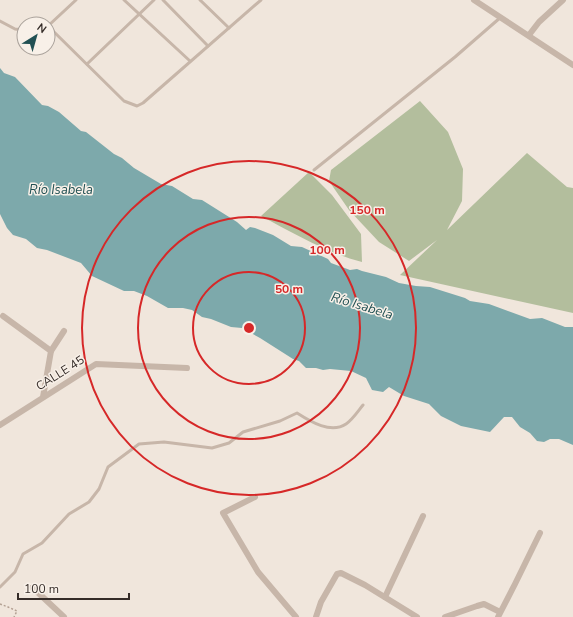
<svg xmlns="http://www.w3.org/2000/svg" width="573" height="617" font-family="'Nunito Sans',sans-serif">
<style>
.green{fill:#b3be9d}
.water{fill:#7da9ab}
.lines{fill:none;stroke-linecap:round;stroke-linejoin:round}
.path{stroke:#b3a093;stroke-width:1.5;stroke-dasharray:2 2;stroke-linecap:butt}
.lane{stroke:#c7b6a9;stroke-width:3}
.street{stroke:#c7b6a9;stroke-width:6}
.ring{fill:none;stroke:#d62828;stroke-width:2}
.labels{text-anchor:middle;dominant-baseline:central;stroke-width:3;stroke-linejoin:round;paint-order:stroke}
.street-label{font-size:12px;fill:#352c28;stroke:#f8f0e8}
.water-label{font-size:13px;font-style:italic;fill:#215053;stroke:#f8f0e8}
.centre{fill:#d62828;stroke:#f8f0e8;stroke-width:2}
.ring-label{font-size:12px;text-anchor:middle;font-weight:bold;fill:#d62828;stroke:#f8f0e8;stroke-width:3;stroke-linejoin:round;paint-order:stroke}
</style>
<rect width="100%" height="100%" fill="#f0e6dc"/>
<g class="green">
<path d="M420,101l28,31 15,37 -1,32 -15,29 80,-77 40,34 6,1v125l-173,-38 37,-35 -28,21 -30,-19 -30,-32 -20,-29 2,-11z"/>
<path d="M309,172l23,23 29,39 1,28c-35,-9 -69,-29 -101,-46z"/>
</g>
<path class="water" d="M0,68l4,5 11,4 27,28 6,1 11,6 22,19 5,1 28,22 8,4 12,10 27,16 11,2 21,13 9,1 35,22 9,8 4,-3 5,1 18,7 18,11 11,1 26,12 3,4 19,7 7,-1 5,2 24,6 13,6 17,3 14,1 35,11 5,3 19,3 41,15 12,-1 23,9h8v118l-14,-6h-9l-6,3 -7,-1 -7,-8 -10,-6 -8,-10h-8l-14,15 -29,-6 -20,-10 -12,-12 -25,-8 -15,-9 -6,5 -11,-2 -6,-12 -15,-7 -21,-2 -7,1 -7,-2h-10l-7,-7 -6,-2 -33,-21 -18,-10 -11,-1 -20,-8 -9,-2 -10,-7 -9,-2h-15l-21,-12 -13,-5h-10l-32,-15 -11,-13 -34,-13 -10,-2 -11,-9 -13,-4 -6,-7 -7,-14z"/>
<g class="lines">
<path class="path" d="M0,604l8,3 9,4 -3,6"/>
<g class="lane">
<path d="M124,0l66,61"/>
<path d="M163,0l45,46"/>
<path d="M200,0l29,28"/>
<path d="M0,21l15,8 9,1"/>
<path d="M33,24l2,-2 5,-1 5,3"/>
<path d="M48,26l76,75 13,5 6,-3 118,-103"/>
<path d="M48,26l28,-26"/>
<path d="M87,64l67,-64"/>
<path d="M314,170l141,-113 46,-40"/>
<path d="M0,587l15,-15 8,-18 19,-11 27,-29 20,-12 10,-13 9,-22 31,-23 25,-2 48,6 17,-5 14,-11 37,-11 17,-8c14,9 34,21 49,11 7,-5 12,-13 17,-19"/>
</g>
<g class="street">
<path d="M474,0l99,65"/>
<path d="M529,35l10,-13 24,-22"/>
<path d="M3,316l48,35 -8,46"/>
<path d="M51,351l13,-20"/>
<path d="M0,425l96,-61 91,4"/>
<path d="M255,497l-32,16 35,59 38,45"/>
<path d="M32,587l32,30"/>
<path d="M385,597l38,-81"/>
<path d="M316,617l5,-15 16,-28 4,-1 24,12 52,32"/>
<path d="M445,617l32,-11 7,-2 16,8"/>
<path d="M498,617l17,-33 25,-51"/>
</g>
</g>
<g class="ring">
<circle cx="249" cy="328" r="56"/>
<circle cx="249" cy="328" r="111"/>
<circle cx="249" cy="328" r="167"/>
</g>
<g class="labels">
<g class="street-label">
<text transform="translate(60 373) rotate(-32)">CALLE 45</text>
</g>
<g class="water-label">
<text x="61" y="190">Río Isabela</text>
<text transform="translate(362 306) rotate(17)">Río Isabela</text>
</g>
</g>
<circle cx="249" cy="328" r="6" class="centre"/>
<g class="ring-label">
<text x="367" y="214">150 m</text>
<text x="327" y="254">100 m</text>
<text x="289" y="293">50 m</text>
</g>
<g transform="translate(36 36) rotate(37)"><circle r="19" fill="#f8f0e8" stroke="#aaa29b"/>
<path d="M0-3L7 15L0 10L-7 15Z" fill="#215053"/>
<text y="-6" font-size="11" font-weight="bold" text-anchor="middle" fill="#352c28">N</text>
</g>
<path d="M18 593v6h111v-6" fill="none" stroke="#352c28" stroke-width="2"/>
<text x="24" y="593" font-size="12" fill="#352c28" stroke="#f8f0e8" stroke-width="3" paint-order="stroke">100 m</text>
</svg>
